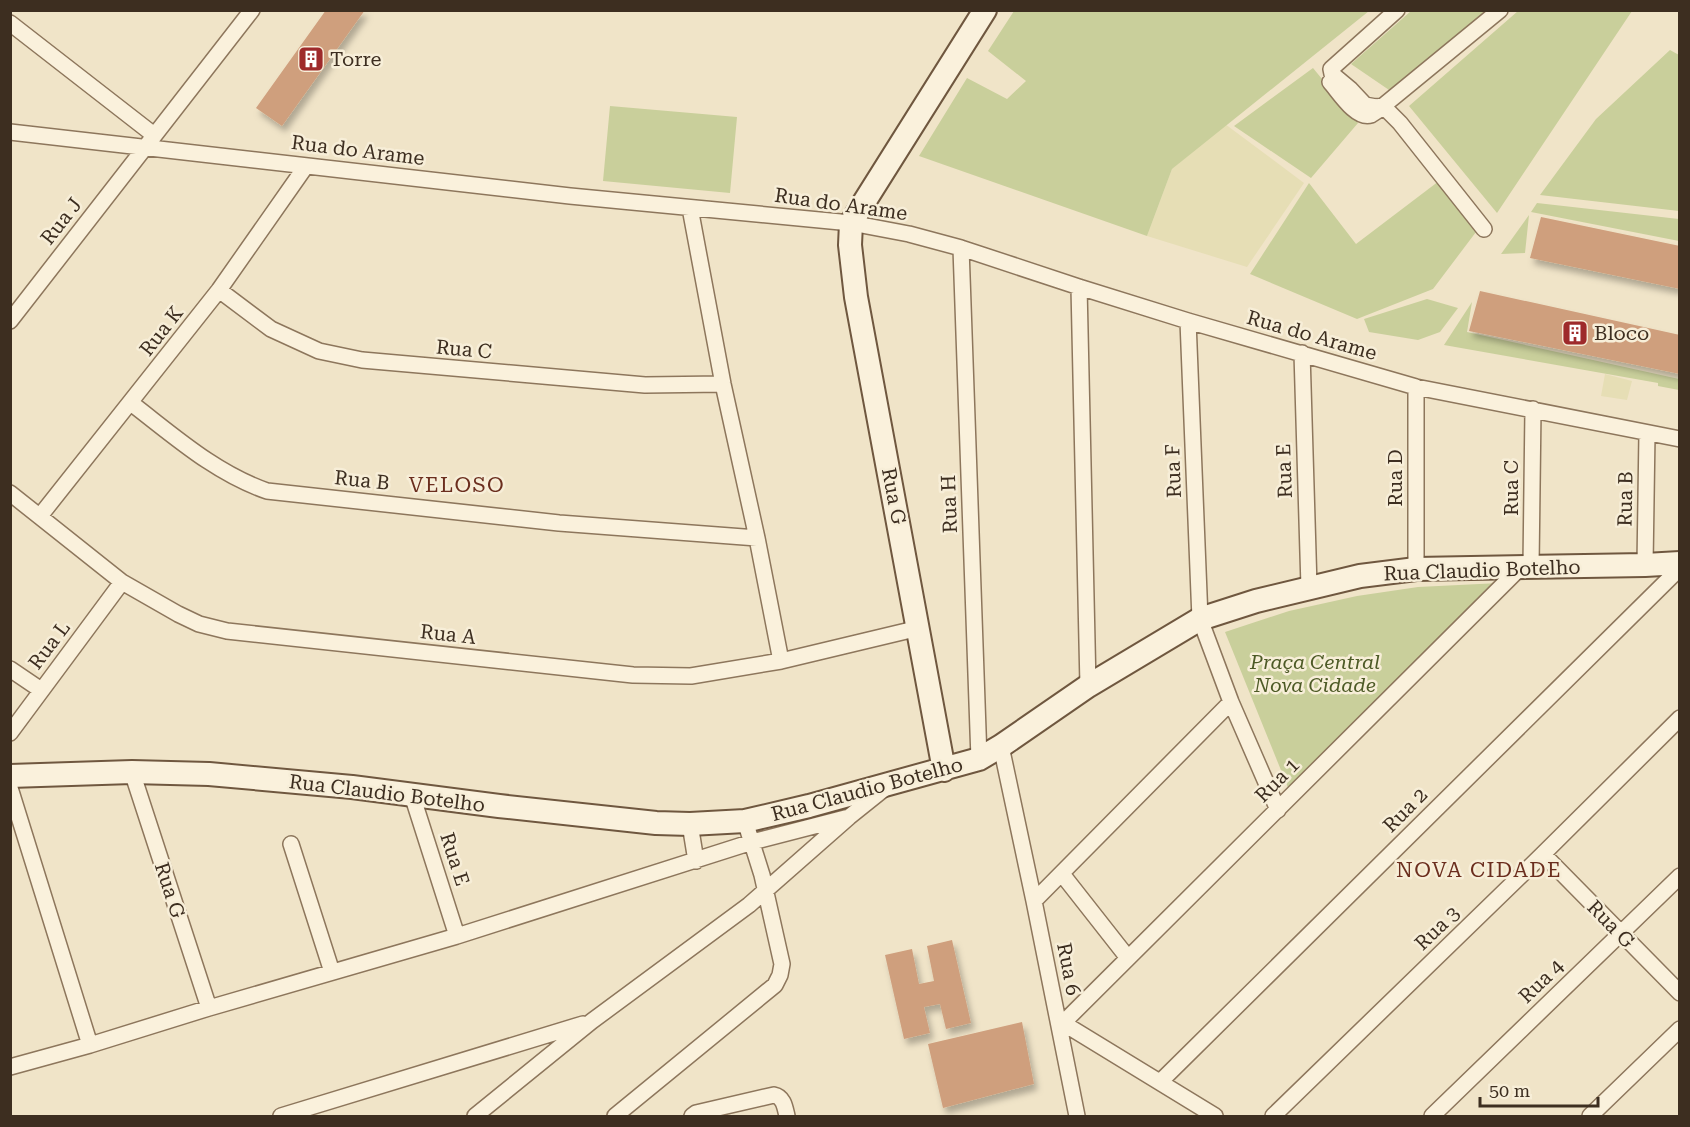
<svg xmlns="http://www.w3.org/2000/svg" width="1690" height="1127" viewBox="0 0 1690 1127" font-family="'Roboto Serif',serif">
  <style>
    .farmland { fill: #e6deb5 }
    .green { fill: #c9cf9b }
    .building { fill: #cf9f7d; filter: url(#shadow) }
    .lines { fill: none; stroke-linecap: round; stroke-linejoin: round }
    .street-casing { stroke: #8d765c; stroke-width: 18 }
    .secondary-casing { stroke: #6f573f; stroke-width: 26 }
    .street { stroke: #faf1dc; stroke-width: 15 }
    .secondary { stroke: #faf1dc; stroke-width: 22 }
    .labels { text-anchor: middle; stroke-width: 5; stroke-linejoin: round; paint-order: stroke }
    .poi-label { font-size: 20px; fill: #3d2e20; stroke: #f7eed8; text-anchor: start }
    .street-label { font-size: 20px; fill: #3d2e20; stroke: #f7eed8 }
    .park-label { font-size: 20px; font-style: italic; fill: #4d5a26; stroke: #f7eed8 }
    .neighbourhood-label { font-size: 21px; letter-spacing: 1.5px; fill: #6b2e1e; stroke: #f7eed8 }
  </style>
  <defs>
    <filter id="shadow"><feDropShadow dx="3.5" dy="6" stdDeviation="3" flood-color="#0004"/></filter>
  </defs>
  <rect width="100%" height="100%" fill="#f0e4c8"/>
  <path class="farmland" d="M1225,124L1304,183L1247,267L1147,236L1172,169Z
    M1605,374L1632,381L1627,400L1601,396Z"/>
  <path class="green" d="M1014,11V10L1369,11L1172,169L1147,236L919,156L967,78L1007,99L1026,81L988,51Z
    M1411,11H1488L1392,92L1351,64Z
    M1518,11H1632L1497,213L1409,106Z
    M1670,50L1679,55V211L1540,195L1596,119Z
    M1313,68L1358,123L1311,178L1234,126Z
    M610,106L737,117L730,193L603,181Z
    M1439,181L1476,232L1433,289L1357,319L1250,274L1309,183L1356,244Z
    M1537,203L1679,219V241L1531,212Z
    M1529,215L1525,253L1501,254Z
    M1427,299L1458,308L1440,332L1418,340L1369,332L1364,319Z
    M1472,302L1467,332L1679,379V390L1658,386V383L1444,345Z
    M1500,583L1289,790L1225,632L1289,611L1357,596L1418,587Z"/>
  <path class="building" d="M326,10H365L282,126L256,108Z
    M1541,217L1680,246V289L1530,258Z
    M1480,291L1680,335V374L1469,331Z
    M952,940L971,1023L946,1029L940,1004L924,1007L930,1033L904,1039L885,955L912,949L919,984L934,981L927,946Z
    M1022,1022L1034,1084L943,1108L928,1044Z"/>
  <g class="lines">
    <defs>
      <path id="street" d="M1397,10L1331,69L1332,74L1350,89L1365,105L1376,107L1383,106L1500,10
        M10,23L154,135
        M1330,82C1339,92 1356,120 1371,115C1375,113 1380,109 1383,106L1400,123L1484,229
        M10,132L570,196L851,223L909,234L961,248L1079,287L1188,321L1416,387L1680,439
        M690,208L723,384L757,538L781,661
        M961,248L979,759
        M1079,287L1088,686
        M219,290L271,329L319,351L362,360L645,385L723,384
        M10,321L252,10
        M1188,321L1200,619L1231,702L1278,810
        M1302,353L1309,587
        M131,403C174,436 215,473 267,491L559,523L757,538
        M10,493L122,582L178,614L199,624L227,631L633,675L691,676L781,661L919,628
        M40,516L219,290L306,166
        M1645,565L1647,433
        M1531,566L1533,409
        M1416,569V387
        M10,669L41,690
        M10,733L122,582
        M1001,746L1034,901L1077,1116
        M132,772L209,1008
        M10,788L90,1045
        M412,795L457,936
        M690,824L696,861
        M291,844L332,972
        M1543,854L1680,993
        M1062,874L1128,958
        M1034,901L1231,702
        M1058,1020L1215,1116
        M1063,1023L1521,567
        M10,1067L90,1045L209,1008L457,936L752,842L849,817
        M1160,1082L1680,568
        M281,1116L583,1024
        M475,1116L592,1021L749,905L849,817L884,789
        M615,1116L775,985L780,975L782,964L762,875L745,821
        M692,1116L696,1113L774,1095C784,1097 785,1108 787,1116
        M1273,1116L1543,854L1680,718
        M1432,1116L1680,876
        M1590,1116L1680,1029"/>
      <path id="secondary" d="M944,770L856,297L850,245L851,223L985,10
        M10,776L132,772L209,774L352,787L499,806L656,823L690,824L745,821L809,806L979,759L1001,746L1088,686L1200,619L1256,601L1360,576L1416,569L1645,565L1680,563"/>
    </defs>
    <use href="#street" class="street-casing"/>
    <use href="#secondary" class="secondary-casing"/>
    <use href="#street" class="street"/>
    <use href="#secondary" class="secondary"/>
  </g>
  <defs>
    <symbol id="building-square" viewBox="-11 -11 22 22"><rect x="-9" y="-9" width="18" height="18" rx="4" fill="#9e2a2b" stroke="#f7eed8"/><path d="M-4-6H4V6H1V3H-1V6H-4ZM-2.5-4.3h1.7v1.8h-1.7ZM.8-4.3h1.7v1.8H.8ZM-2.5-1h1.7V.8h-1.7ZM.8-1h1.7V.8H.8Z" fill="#fff"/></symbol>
  </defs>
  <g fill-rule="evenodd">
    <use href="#building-square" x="296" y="44" width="30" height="30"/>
    <use href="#building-square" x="1560" y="318" width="30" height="30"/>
  </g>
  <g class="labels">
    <g class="poi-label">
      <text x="330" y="66">Torre</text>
      <text x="1594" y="340">Bloco</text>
    </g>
    <g class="street-label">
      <text transform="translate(358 150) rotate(7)" y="7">Rua do Arame</text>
      <text transform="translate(841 204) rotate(8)" y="7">Rua do Arame</text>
      <text transform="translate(61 221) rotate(-52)" y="7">Rua J</text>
      <text transform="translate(161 331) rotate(-52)" y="7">Rua K</text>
      <text transform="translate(1312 335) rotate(16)" y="7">Rua do Arame</text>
      <text transform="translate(464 349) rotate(5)" y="7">Rua C</text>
      <text transform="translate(1173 471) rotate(-92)" y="7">Rua F</text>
      <text transform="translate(1284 471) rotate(-92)" y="7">Rua E</text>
      <text transform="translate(1395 478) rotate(-90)" y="7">Rua D</text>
      <text transform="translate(362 480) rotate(6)" y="7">Rua B</text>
      <text transform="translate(1511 488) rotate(-90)" y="7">Rua C</text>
      <text transform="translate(894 496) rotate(79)" y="7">Rua G</text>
      <text transform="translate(1625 499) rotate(-89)" y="7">Rua B</text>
      <text transform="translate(949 504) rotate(-92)" y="7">Rua H</text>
      <text transform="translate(1482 570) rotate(-2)" y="7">Rua Claudio Botelho</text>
      <text transform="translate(448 634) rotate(6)" y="7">Rua A</text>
      <text transform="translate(49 645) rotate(-53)" y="7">Rua L</text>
      <text transform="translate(1277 780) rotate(-45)" y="7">Rua 1</text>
      <text transform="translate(867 789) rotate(-15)" y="7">Rua Claudio Botelho</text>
      <text transform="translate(387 793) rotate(7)" y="7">Rua Claudio Botelho</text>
      <text transform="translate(1405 810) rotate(-45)" y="7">Rua 2</text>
      <text transform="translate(455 859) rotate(72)" y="7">Rua E</text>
      <text transform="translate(170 890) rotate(72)" y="7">Rua G</text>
      <text transform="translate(1611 924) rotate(46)" y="7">Rua G</text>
      <text transform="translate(1437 928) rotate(-44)" y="7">Rua 3</text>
      <text transform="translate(1069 969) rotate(79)" y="7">Rua 6</text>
      <text transform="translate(1541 981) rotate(-44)" y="7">Rua 4</text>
    </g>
    <g class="park-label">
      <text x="1315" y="669">Praça Central<tspan x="1315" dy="23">Nova Cidade</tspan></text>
    </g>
    <g class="neighbourhood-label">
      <text x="457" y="492">VELOSO</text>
      <text x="1479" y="877">NOVA CIDADE</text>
    </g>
  </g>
  <rect width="1690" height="1127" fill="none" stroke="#3d2e20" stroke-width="24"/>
  <path d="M1480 1097v9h118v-9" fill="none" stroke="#3d2e20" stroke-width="3"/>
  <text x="1489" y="1097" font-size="18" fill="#3d2e20" stroke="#f7eed8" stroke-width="4.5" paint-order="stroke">50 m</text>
</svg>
